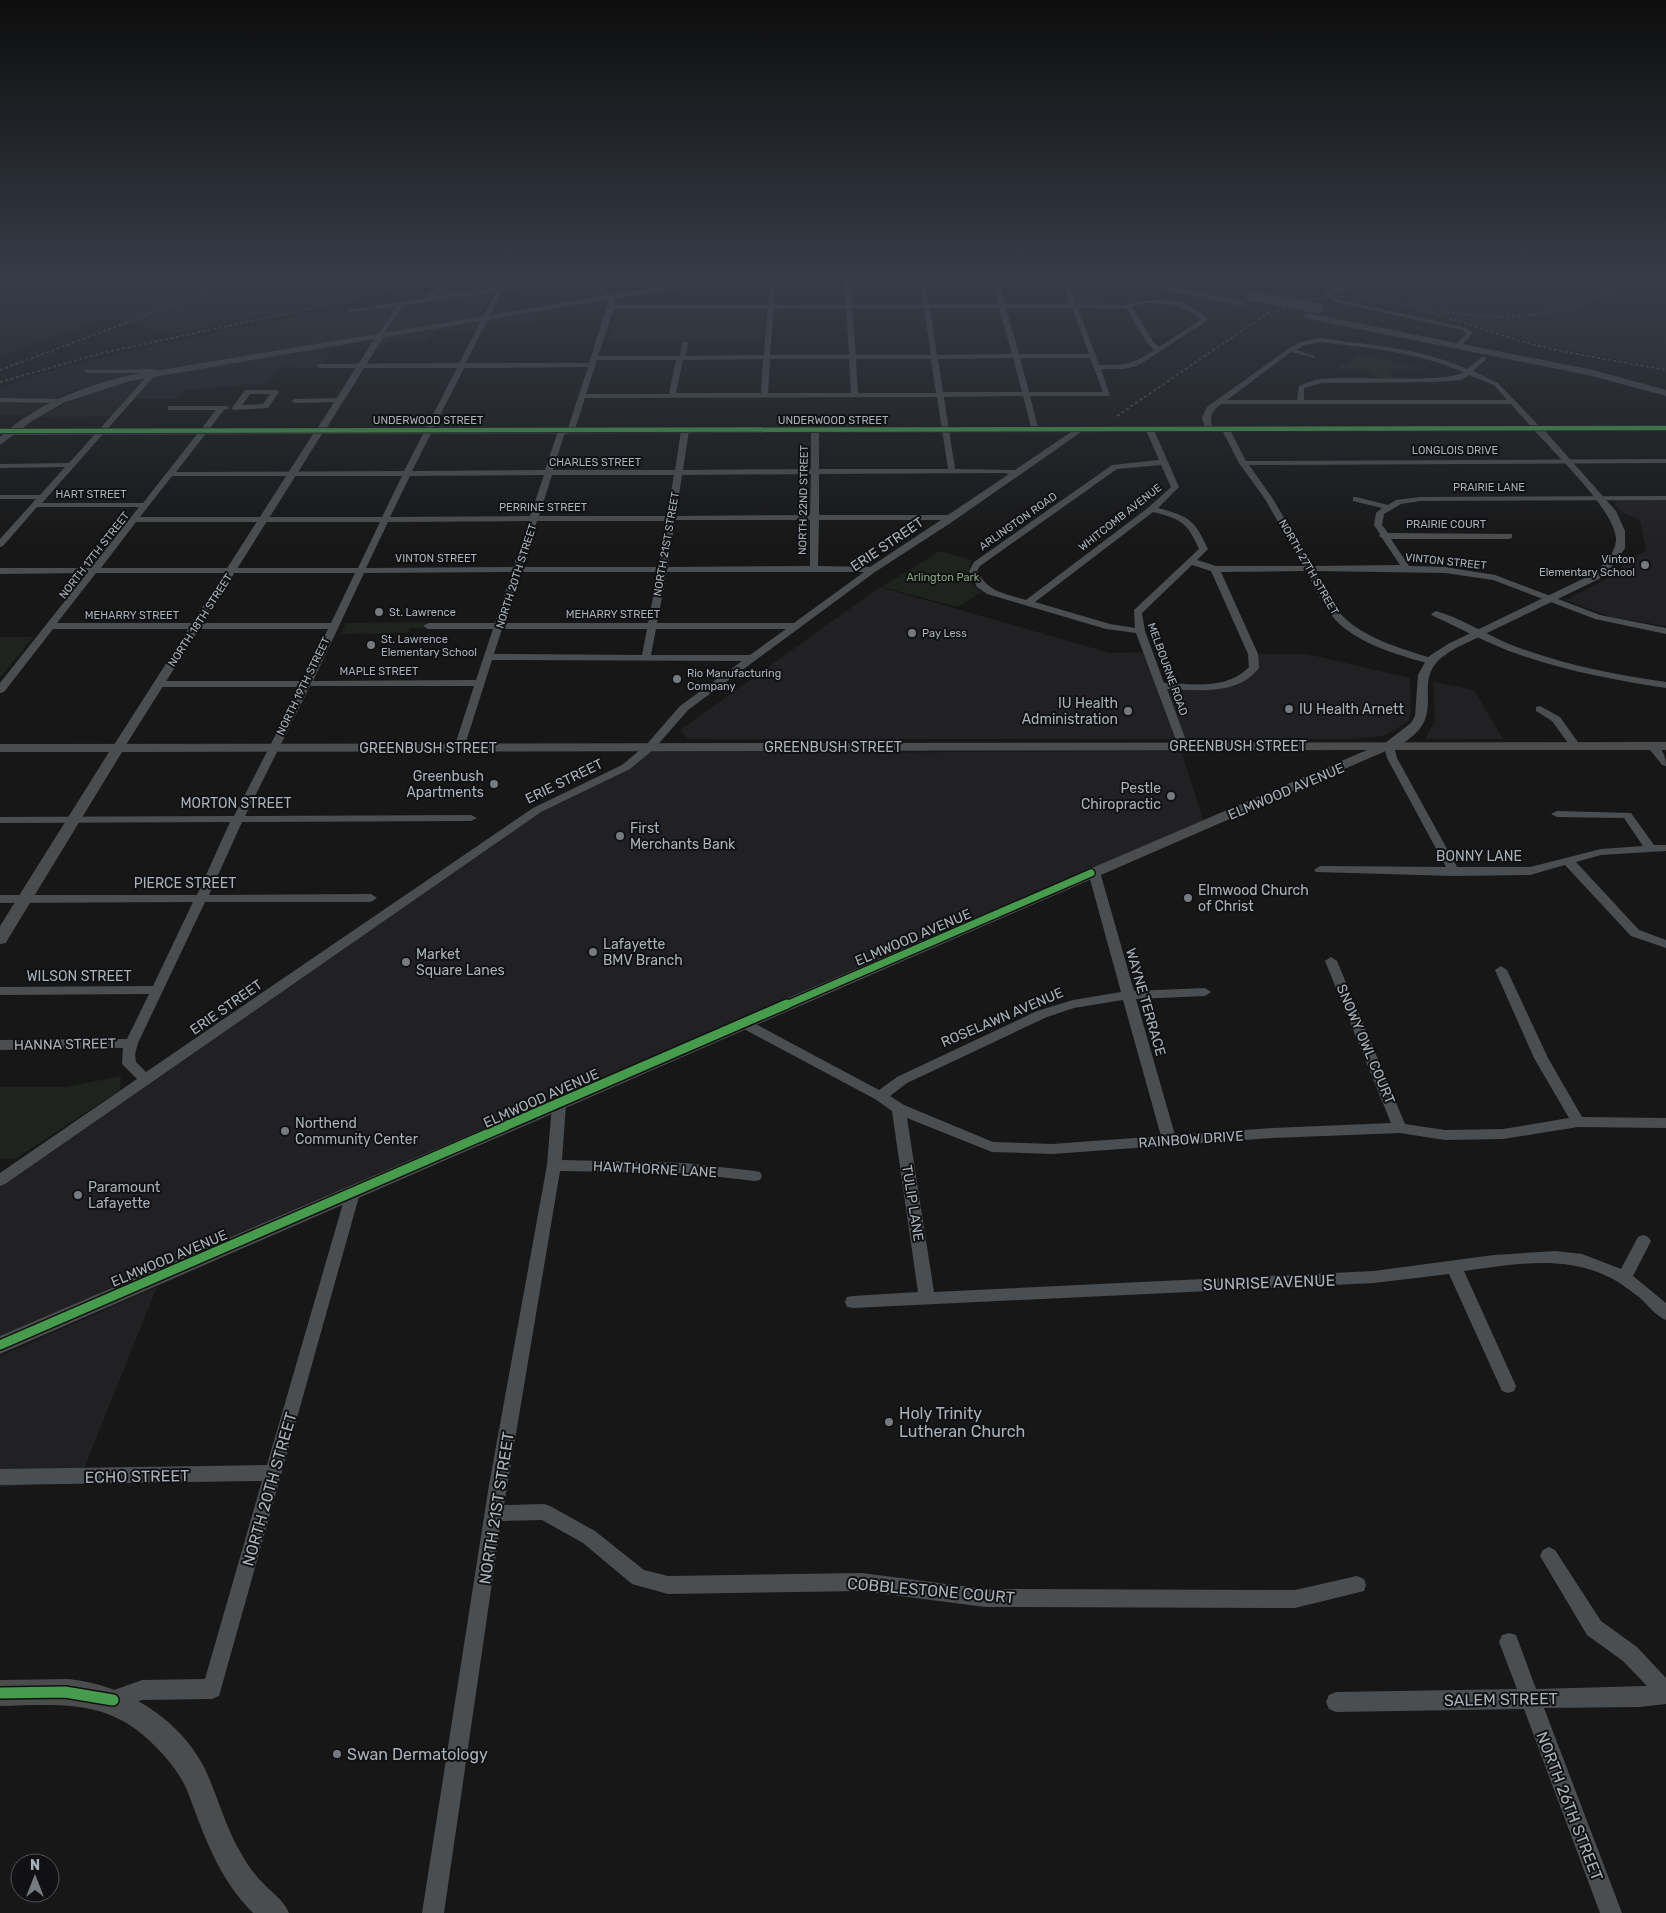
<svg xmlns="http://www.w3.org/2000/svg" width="1666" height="1913" viewBox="0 0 1666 1913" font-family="Rubik,sans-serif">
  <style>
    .built { fill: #212123 }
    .green { fill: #1e241d }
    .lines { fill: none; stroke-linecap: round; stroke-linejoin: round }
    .minor { fill: #4b4e50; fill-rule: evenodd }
    .tertiary { fill: #4b4e50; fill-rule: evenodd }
    .secondary { fill: #4a4c4e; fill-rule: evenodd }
    .primary { fill: #484a4c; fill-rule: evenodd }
    .rail { stroke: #4b4e4f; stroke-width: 2; stroke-dasharray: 3 2.5; stroke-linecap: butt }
    .primary-bridge { stroke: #484a4c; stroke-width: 10 }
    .cycleway-far3-casing { stroke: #111113; stroke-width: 6 }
    .cycleway-far2-casing { stroke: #111113; stroke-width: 10 }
    .cycleway-far1-casing { stroke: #111113; stroke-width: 12 }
    .cycleway-casing { stroke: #111113; stroke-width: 14 }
    .cycleway-far3 { stroke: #469c4c; stroke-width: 4.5 }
    .cycleway-far2 { stroke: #469c4c; stroke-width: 7 }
    .cycleway-far1 { stroke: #469c4c; stroke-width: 9 }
    .cycleway { stroke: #469c4c; stroke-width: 11 }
    .poi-dot { fill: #757b80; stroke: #111113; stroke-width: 2 }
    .labels { text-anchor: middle; stroke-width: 4; stroke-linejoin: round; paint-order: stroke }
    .far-street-label { font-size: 11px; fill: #a8b1b8; stroke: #111113 }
    .far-poi-label { font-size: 11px; fill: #a8b1b8; stroke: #111113; text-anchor: start }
    .far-park-label { font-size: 11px; fill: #86a47e; stroke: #111113 }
    .street-label { font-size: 14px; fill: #a8b1b8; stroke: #111113 }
    .poi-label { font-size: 14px; fill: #a8b1b8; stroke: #111113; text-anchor: start }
    .near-street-label { font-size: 16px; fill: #a8b1b8; stroke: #111113 }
    .near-poi-label { font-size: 16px; fill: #a8b1b8; stroke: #111113; text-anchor: start }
  </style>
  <rect width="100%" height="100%" fill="#171717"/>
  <path class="built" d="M43,277H416L330,301L175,334L104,318L0,357V290Z
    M470,277H489L498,287L489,290L491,293L479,317L141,373L69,392L24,415H0V388L43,373L162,344L334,309L346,312L378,306L439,300L435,296Z
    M1029,277H1096L1155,289L1103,296L1107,307H1071L1064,289H1032Z
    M1401,277H1666V368L1545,346L1415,306L1396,286L1387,284Z
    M538,312L532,324H486L483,330L435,331L428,341L386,342L382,348H333L321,368L280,367L269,383L185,390L177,399H134L119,416L38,417L89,392L141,378Z
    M1617,500H1666V626L1611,617L1566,600L1610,577L1628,561L1627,557L1641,554L1646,550L1640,520L1621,512L1614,503Z
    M880,587L1110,653L1149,652L1163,686L1220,685L1250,673L1253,654H1307L1410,678L1411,712L1408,722L1383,736L1353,739H688L680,730Z
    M1433,682L1474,690L1503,739H1425L1435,721Z
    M650,747H794L801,753L1181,751L1205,825L0,1345V1180L537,810L584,789Z
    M157,1287L79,1481L0,1487V1356Z"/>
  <path class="green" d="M618,309H766L762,341H607Z
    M1359,355L1430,369H1388L1393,379H1380L1364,369H1335Z
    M940,551L972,560C965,574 969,585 982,592L958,607L882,587Z
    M426,622L423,628H410L408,633L341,634L346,623Z
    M0,637H33L0,678Z
    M121,1076L120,1090L15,1159H0V1087H65Z"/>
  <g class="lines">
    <path class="minor" d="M459,277H467L430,297L501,288L491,277H498L507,287L591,277L614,298V305H768L770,277H776L774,305H846L844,277H850L852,305H923L919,277H925L929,304H998L991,277H997L1005,304H1070L1060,277H1066L1076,304C1092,304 1112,307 1128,304C1155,298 1187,296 1208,320L1139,365L1124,369H1101L1110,396H1030L1039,432L1032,430L1023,396L944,397L955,469L1015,470L1077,428L1084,430L952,522L875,572L688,710L654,749L630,769L541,812L5,1184L0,1186V1173L137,1079L122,1064L123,1048L0,1050V1040L127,1039L149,994L0,995V987L153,986L193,902L0,903V895H197L230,822L0,823V817L234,816L300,687H158L153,684L158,681H303L328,629H53L4,692L0,693V683L87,573L0,574V568H91L139,507H37L3,546L0,547V539L36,499H0V495H40L65,467L0,468V464L69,463L150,373H87L85,372V370L154,369L157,371L156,374L42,503H143L216,410H168V406H226L230,408L224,410L176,472L404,471L457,368H319L316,366L319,364L459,363L496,292L404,305L380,338L377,336L397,306L350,312L347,310L427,298L426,295ZM587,280L609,299L589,363H466L502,291ZM1146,303C1166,303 1186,306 1201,320L1159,347L1154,343L1132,307ZM846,308L849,355H770L774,309ZM852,308H924L931,355H856ZM930,308H999L1012,354L937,355ZM1006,308H1072L1089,354H1019ZM1078,308H1126L1148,344L1154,350C1131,365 1126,365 1099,365ZM614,309H767L764,355L686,356L688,343L685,341L682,343L680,356H598ZM1013,358L1022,392H943L938,359ZM1020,358H1090L1103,392H1029ZM763,359L761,393H676L683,360ZM770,359H849L851,393H768ZM856,359H931L936,393H858ZM597,360H676L669,394H586ZM588,367L568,428L557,434L545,470L412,471L464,368ZM937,397L948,469H819V431L815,429L811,431V469L683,470L689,431L685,429L681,431L675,470H553L564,435L575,429L585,398ZM811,474L810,515L676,516L682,475ZM819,474L1004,473L1009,474L948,515H819ZM544,475L530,516L390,517L410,476ZM552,475H674L667,516H539ZM172,476H402L382,517H140ZM675,520H810V566L668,567ZM819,520H941L870,567L818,566ZM529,521L513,567L366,568L388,522ZM537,521H667L659,567H522ZM136,522H380L358,568H101ZM512,572L495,623H428L423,626L428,629H493L476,680L313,681L364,573ZM520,572H658L648,623H504ZM667,572H864L794,623H657ZM96,573H355L331,623H57ZM502,629H647L642,655L494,654ZM656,629H786L750,655H651ZM492,660L742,661L680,706L646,745L622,765L533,808L146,1072L136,1062L135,1054L138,1043L205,902H371L377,898L371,894L209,895L242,822L471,821L477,818L471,815L245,816L310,686H474L454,748L459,751L464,748Z
      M1378,277H1387L1331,294L1340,300L1467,328L1473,333L1460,347H1456V345L1466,333L1463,330L1336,302L1324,294L1335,287Z
      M1320,338C1370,345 1420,348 1467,369L1482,357H1486V359L1473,371L1498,383L1541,428L1534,430L1511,404H1221C1211,412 1209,417 1213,429L1206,431L1202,418L1207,407L1288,349L1300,342ZM1320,342C1369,348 1417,352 1463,372C1450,384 1346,375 1321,379C1313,380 1306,383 1299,386L1297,400H1227L1291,352L1315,358V356L1296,350L1304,345ZM1469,375L1494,385L1507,400H1304V388L1321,383L1433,382L1461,380Z
      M245,390H275L279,392L268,408L233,410L232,408ZM250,394H270L263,404L242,405Z
      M0,398L59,399L63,401L59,403L0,402Z
      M339,398H342V402L295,403L291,401L295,399Z
      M1147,428L1154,430L1179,487L1158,508C1190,517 1194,519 1208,549L1197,560L1216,566H1303L1265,499L1239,463L1222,430L1226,428L1230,430L1246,461L1666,459V463L1249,465L1273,499L1312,566L1400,565L1382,538L1379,536L1380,534L1374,525L1376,513L1382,508L1353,501V497H1356L1388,505L1396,500L1420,497L1666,496V500L1420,501L1401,504L1384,514L1382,525L1388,533L1512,534V538L1509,539H1391L1409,566L1445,567L1495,575L1600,615L1666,628V634L1595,619L1493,580L1445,573L1315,571C1322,584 1329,600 1338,611C1362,639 1401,648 1434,659L1436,661L1431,664C1397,655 1350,642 1329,612C1320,599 1313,584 1306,571L1221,572L1258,654L1259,668C1237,696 1198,690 1167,689L1188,746L1187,748H1179L1136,633L1106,629L987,594L977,587L969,571L974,562L1112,465L1159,460L1146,430ZM1161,465L1171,487L1149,507L1026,600C1004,593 989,593 977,571L980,566L1117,469ZM1153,512C1181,519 1187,522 1199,549L1134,610L1135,628L1110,624L1035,602ZM1192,565L1211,571L1248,654L1249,667C1227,690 1193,684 1164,683L1145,631L1142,613Z
      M0,429L14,432L10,434L0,433Z
      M1436,611C1464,619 1489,637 1517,647C1565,665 1615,675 1666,682V688C1613,680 1560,670 1509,651C1483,641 1458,627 1433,616L1431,614Z
      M1540,706L1560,717L1580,745L1579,747H1571L1552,721L1536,711V707Z
      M1389,743L1394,746L1397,758L1457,867H1530L1601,849L1643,846L1624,818L1557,817L1551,814L1557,811L1631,813L1654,845H1666V851L1601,855L1576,862L1639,930L1666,940V948L1631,936L1565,865L1530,875L1454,876L1316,872L1314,870L1320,866L1446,867L1387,758L1384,746Z
      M1652,743C1662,746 1666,757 1666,766L1662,765L1647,746Z
      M1094,868L1100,872L1134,991L1205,988L1211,992L1205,996L1136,999L1175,1135L1273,1128L1391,1123L1325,961L1331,957L1337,961L1405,1124L1445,1130L1503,1129L1569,1118L1534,1058L1495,970L1501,966L1507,970L1548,1058L1582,1117L1666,1118V1128L1578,1127L1503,1139L1445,1140L1400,1133L1273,1138L1052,1154L992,1152L907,1118L934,1292L1374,1271L1494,1255L1555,1251L1582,1254L1621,1269L1638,1237L1643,1235L1648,1237L1651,1241L1633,1276L1666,1303V1320C1656,1316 1648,1305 1640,1298C1633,1292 1625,1287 1618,1282C1570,1253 1516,1264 1464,1271L1516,1386L1514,1391L1508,1393L1502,1391L1449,1274L1374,1283L853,1308L847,1307L845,1302L847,1297L853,1296L918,1292L892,1111L875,1099L738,1026L736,1023L738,1020H748L879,1090L897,1077L1037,1011L1073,1000L1121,992L1088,872ZM1123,1000L1161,1136L1052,1144L993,1142L904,1105L890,1096L907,1083L1047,1017L1074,1008Z
      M559,1099L564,1100L566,1104L562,1160L685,1163L755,1171L760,1172L762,1176L760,1180L755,1181L685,1173L560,1171L504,1505L544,1504L550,1506L595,1531L644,1570L668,1576L862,1573L985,1589L1295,1590L1357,1576L1364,1579L1366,1585L1364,1591L1295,1608L985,1607L862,1591L668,1594L632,1584L583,1543L542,1520L501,1521L444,1913H422L489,1485L547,1165L552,1104L554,1100Z
      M353,1187L358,1189L360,1193L219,1696L212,1699L142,1700L113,1710L106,1707L103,1700L106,1693L142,1680L205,1679L262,1481L0,1485V1469L267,1465L346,1193L348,1189Z
      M1549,1547L1555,1550L1601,1621L1637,1647L1666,1678V1704L1640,1707L1544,1708L1622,1913H1600L1524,1709L1336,1712L1329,1709L1326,1702L1329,1695L1336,1692L1517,1689L1499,1642L1502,1635L1509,1633L1516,1635L1536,1689L1647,1686L1623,1661L1587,1635L1540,1556L1543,1550Z"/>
    <path class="tertiary" d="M380,334L384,336L326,429L1666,425V431H1545L1616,511L1625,531V548L1614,564L1599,579L1456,648C1450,652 1442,656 1437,662C1415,686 1445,716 1406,741C1401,744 1395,748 1389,750L1385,749L1383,746L1385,743L1411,723L1415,716L1418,675L1428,657L1448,644L1591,575C1602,566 1614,556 1616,541C1618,513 1554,453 1535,431L322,434L124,748L122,751H114L112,748L313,434L10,435L6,432L10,429H317L376,336Z"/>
    <path class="secondary" d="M24,277H37L0,290V285Z
      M733,277H756L610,299L130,381L63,403L32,421L0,445V437C37,403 82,387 130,375L610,295Z
      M1666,742V750H1388L0,1354V1336L1367,750L122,752L8,939L6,943L0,944V926L109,752H0V744Z
      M69,1679C124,1685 178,1717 204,1767C218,1796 225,1827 242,1855C247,1864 254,1874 262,1882C272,1893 283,1899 289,1913H253C218,1878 204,1835 187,1790C180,1774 168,1759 156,1747C109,1698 62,1705 0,1706V1680Z"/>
    <path class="primary" d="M1098,277H1119L1241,300L1246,303L1241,306Z
      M1307,313L1593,370L1666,390V396L1592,376L1304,318L1302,316Z"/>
    <path class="rail" d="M1397,282L1417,277
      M1595,294L1626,277
      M1277,311C1286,308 1296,303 1306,301C1376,284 1461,325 1528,343C1573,355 1620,361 1666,370
      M1446,312C1524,324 1573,313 1642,277
      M0,370L249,277
      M0,382L102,353L335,303L430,277
      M1117,416L1297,293L1302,287V277"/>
    <path class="primary-bridge" d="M1251,296L1318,308"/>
    <defs>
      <path id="cycleway-far3" d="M0,431L1666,428"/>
      <path id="cycleway-far2" d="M784,1006L1091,873"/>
      <path id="cycleway-far1" d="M0,1345L787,1004"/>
      <path id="cycleway" d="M0,1693L65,1692L113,1700"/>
    </defs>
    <use href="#cycleway-far3" class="cycleway-far3-casing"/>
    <use href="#cycleway-far2" class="cycleway-far2-casing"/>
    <use href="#cycleway-far1" class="cycleway-far1-casing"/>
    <use href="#cycleway" class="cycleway-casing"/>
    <use href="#cycleway-far3" class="cycleway-far3"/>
    <use href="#cycleway-far2" class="cycleway-far2"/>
    <use href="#cycleway-far1" class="cycleway-far1"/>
    <use href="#cycleway" class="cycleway"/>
  </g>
  <linearGradient id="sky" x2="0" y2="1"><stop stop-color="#0d0d0d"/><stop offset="0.51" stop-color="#363c47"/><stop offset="1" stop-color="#363c47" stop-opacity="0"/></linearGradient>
  <rect width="1666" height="545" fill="url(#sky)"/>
  <g class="poi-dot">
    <circle cx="1645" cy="565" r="5"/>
    <circle cx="379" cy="612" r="5"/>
    <circle cx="912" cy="633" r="5"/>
    <circle cx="371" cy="645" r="5"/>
    <circle cx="677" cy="679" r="5"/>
    <circle cx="1289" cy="709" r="5"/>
    <circle cx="1128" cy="711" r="5"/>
    <circle cx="494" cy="784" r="5"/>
    <circle cx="1171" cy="796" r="5"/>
    <circle cx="620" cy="836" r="5"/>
    <circle cx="1188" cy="898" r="5"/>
    <circle cx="593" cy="952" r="5"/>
    <circle cx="406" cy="962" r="5"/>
    <circle cx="285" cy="1131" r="5"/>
    <circle cx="78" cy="1195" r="5"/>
    <circle cx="889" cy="1422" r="5"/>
    <circle cx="337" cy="1754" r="5"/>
  </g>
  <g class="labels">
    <g class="far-street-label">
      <text x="428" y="424">UNDERWOOD STREET</text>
      <text x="833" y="424">UNDERWOOD STREET</text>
      <text x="1455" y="454">LONGLOIS DRIVE</text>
      <text x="595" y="466">CHARLES STREET</text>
      <text x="1489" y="491">PRAIRIE LANE</text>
      <text x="91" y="498">HART STREET</text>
      <text transform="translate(803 500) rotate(-89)" y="4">NORTH 22ND STREET</text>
      <text x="543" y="511">PERRINE STREET</text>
      <text transform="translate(1120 517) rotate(-38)" y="4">WHITCOMB AVENUE</text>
      <text transform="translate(1018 521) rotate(-35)" y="4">ARLINGTON ROAD</text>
      <text x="1446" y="528">PRAIRIE COURT</text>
      <text transform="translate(666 544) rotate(-80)" y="4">NORTH 21ST STREET</text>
      <text transform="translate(94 555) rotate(-52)" y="4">NORTH 17TH STREET</text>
      <text x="436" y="562">VINTON STREET</text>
      <text transform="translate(1446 561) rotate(6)" y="4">VINTON STREET</text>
      <text transform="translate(1309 567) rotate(60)" y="4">NORTH 27TH STREET</text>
      <text transform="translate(516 576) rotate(-72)" y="4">NORTH 20TH STREET</text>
      <text x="613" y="618">MEHARRY STREET</text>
      <text x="132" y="619">MEHARRY STREET</text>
      <text transform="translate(200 620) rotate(-57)" y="4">NORTH 18TH STREET</text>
      <text transform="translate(1168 669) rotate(70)" y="4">MELBOURNE ROAD</text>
      <text x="379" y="675">MAPLE STREET</text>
      <text transform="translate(303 686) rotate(-64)" y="4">NORTH 19TH STREET</text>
    </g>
    <g class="far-poi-label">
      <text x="1635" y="563" text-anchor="end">Vinton<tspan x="1635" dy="13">Elementary School</tspan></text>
      <text x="389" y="616">St. Lawrence</text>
      <text x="922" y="637">Pay Less</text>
      <text x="381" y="643">St. Lawrence<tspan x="381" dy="13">Elementary School</tspan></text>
      <text x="687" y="677">Rio Manufacturing<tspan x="687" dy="13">Company</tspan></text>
    </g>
    <g class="far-park-label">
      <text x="943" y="581">Arlington Park</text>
    </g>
    <g class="street-label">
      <text transform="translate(887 544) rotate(-34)" y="5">ERIE STREET</text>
      <text x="1238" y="751">GREENBUSH STREET</text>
      <text x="833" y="752">GREENBUSH STREET</text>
      <text x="428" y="753">GREENBUSH STREET</text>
      <text transform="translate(564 781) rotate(-26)" y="5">ERIE STREET</text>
      <text transform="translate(1286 791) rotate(-23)" y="5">ELMWOOD AVENUE</text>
      <text x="236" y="808">MORTON STREET</text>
      <text x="1479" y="861">BONNY LANE</text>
      <text x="185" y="888">PIERCE STREET</text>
      <text transform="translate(913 937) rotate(-23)" y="5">ELMWOOD AVENUE</text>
      <text x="79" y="981">WILSON STREET</text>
      <text transform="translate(1146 1002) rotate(74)" y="5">WAYNE TERRACE</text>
      <text transform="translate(226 1007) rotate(-35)" y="5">ERIE STREET</text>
      <text transform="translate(1002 1017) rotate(-23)" y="5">ROSELAWN AVENUE</text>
      <text transform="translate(65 1044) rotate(-1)" y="5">HANNA STREET</text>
      <text transform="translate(1366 1044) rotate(67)" y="5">SNOWY OWL COURT</text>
      <text transform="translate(541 1098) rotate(-24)" y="5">ELMWOOD AVENUE</text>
      <text transform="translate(1191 1139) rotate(-4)" y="5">RAINBOW DRIVE</text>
      <text transform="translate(655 1169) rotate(3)" y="5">HAWTHORNE LANE</text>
      <text transform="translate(913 1203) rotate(81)" y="5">TULIP LANE</text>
      <text transform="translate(169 1258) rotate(-23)" y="5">ELMWOOD AVENUE</text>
    </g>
    <g class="poi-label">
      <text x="1118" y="708" text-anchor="end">IU Health<tspan x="1118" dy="16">Administration</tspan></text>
      <text x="1299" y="714">IU Health Arnett</text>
      <text x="484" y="781" text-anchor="end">Greenbush<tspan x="484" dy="16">Apartments</tspan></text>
      <text x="1161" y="793" text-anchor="end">Pestle<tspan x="1161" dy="16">Chiropractic</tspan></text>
      <text x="630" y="833">First<tspan x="630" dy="16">Merchants Bank</tspan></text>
      <text x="1198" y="895">Elmwood Church<tspan x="1198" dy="16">of Christ</tspan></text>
      <text x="603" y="949">Lafayette<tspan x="603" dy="16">BMV Branch</tspan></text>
      <text x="416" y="959">Market<tspan x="416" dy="16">Square Lanes</tspan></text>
      <text x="295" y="1128">Northend<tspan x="295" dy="16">Community Center</tspan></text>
      <text x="88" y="1192">Paramount<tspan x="88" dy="16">Lafayette</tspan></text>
    </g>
    <g class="near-street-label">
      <text transform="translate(1269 1282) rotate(-2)" y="6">SUNRISE AVENUE</text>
      <text transform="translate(137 1476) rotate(-1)" y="6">ECHO STREET</text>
      <text transform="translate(269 1489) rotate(-74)" y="6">NORTH 20TH STREET</text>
      <text transform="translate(496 1508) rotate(-81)" y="6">NORTH 21ST STREET</text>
      <text transform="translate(931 1590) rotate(5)" y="6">COBBLESTONE COURT</text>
      <text transform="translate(1501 1699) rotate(-1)" y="6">SALEM STREET</text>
      <text transform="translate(1570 1806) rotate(69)" y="6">NORTH 26TH STREET</text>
    </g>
    <g class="near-poi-label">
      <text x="899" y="1419">Holy Trinity<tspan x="899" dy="18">Lutheran Church</tspan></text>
      <text x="347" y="1760">Swan Dermatology</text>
    </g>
  </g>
  <g transform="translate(35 1878)"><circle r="24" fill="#111113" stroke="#4d5155"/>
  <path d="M0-4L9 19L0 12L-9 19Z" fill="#757b80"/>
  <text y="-8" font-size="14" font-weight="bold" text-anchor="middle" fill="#a8b1b8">N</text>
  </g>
</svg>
